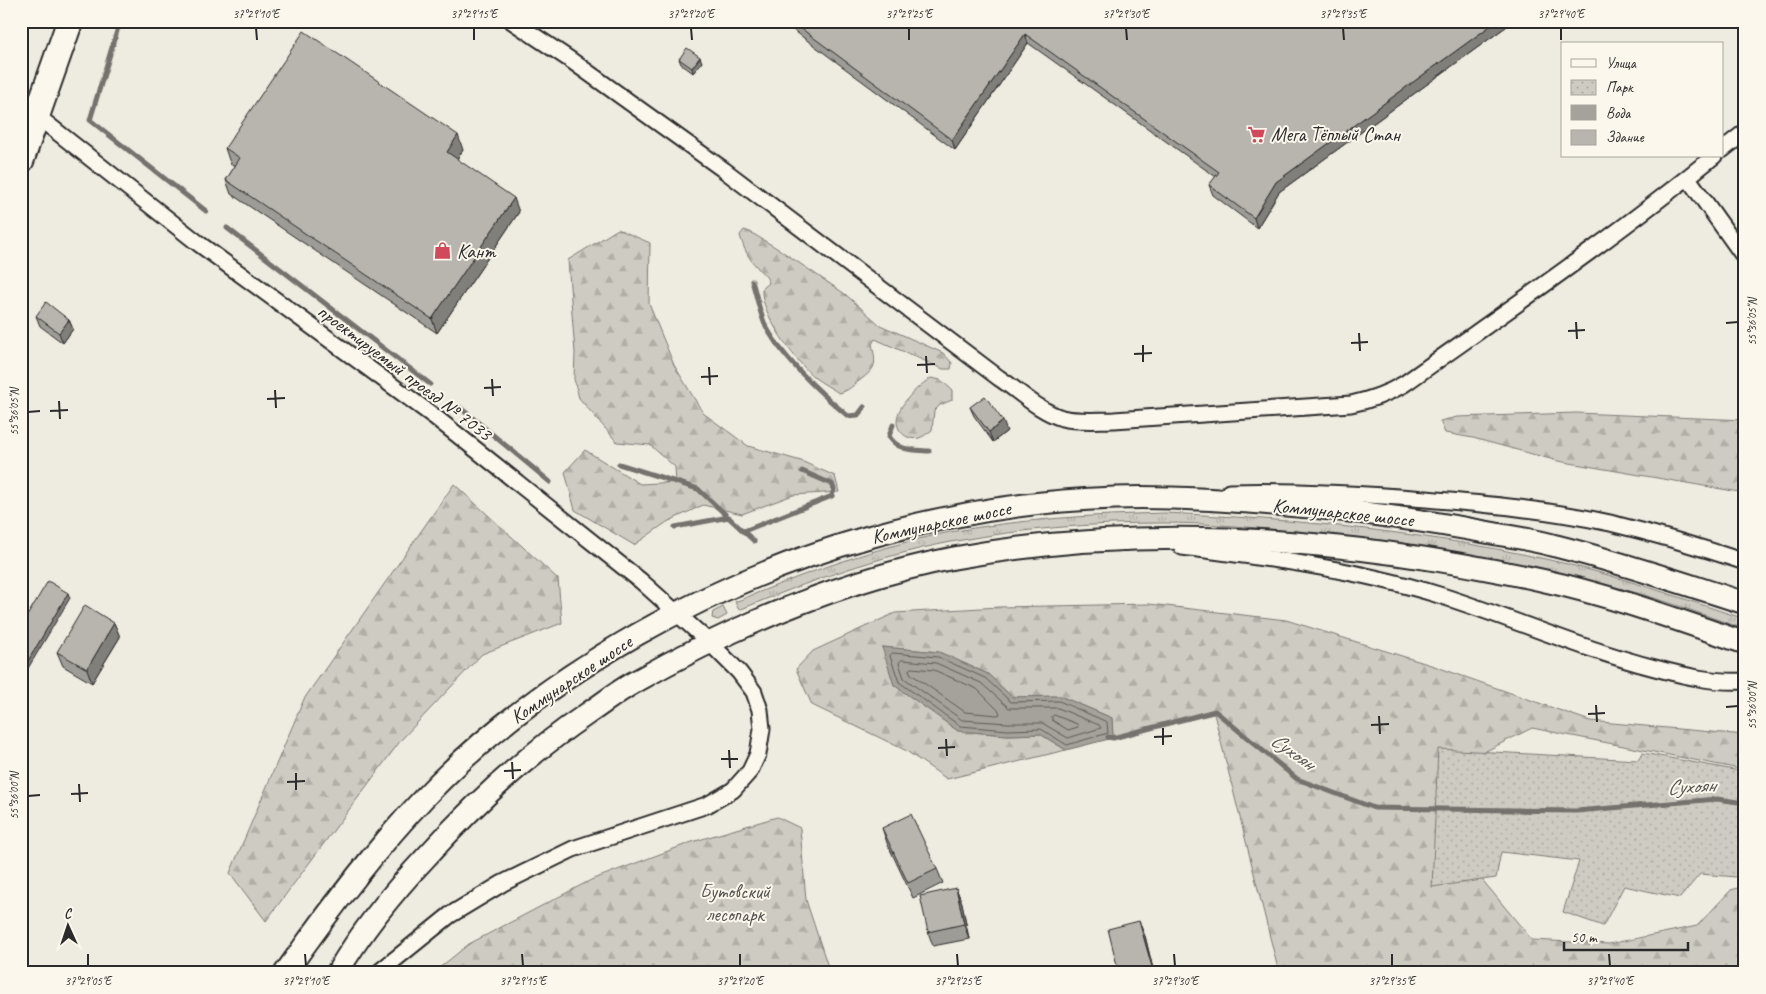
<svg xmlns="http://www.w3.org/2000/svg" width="1766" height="994" viewBox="0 0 1766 994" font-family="Caveat,sans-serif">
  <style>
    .grass { fill: url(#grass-tufts); stroke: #7c7b76 }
    .forest { fill: url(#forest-firs); stroke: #7c7b76 }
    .park { fill: url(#park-dots); stroke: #7c7b76 }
    .water { fill: #a4a29a; stroke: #74726e }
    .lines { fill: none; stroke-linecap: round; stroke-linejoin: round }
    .shore { stroke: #5b5b57; stroke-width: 1 }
    .stream { stroke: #74726e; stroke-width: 5 }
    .minor-casing { stroke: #2b2b2b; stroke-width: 19 }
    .secondary-casing { stroke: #2b2b2b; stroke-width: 25 }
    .trunk-casing { stroke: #2b2b2b; stroke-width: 29 }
    .minor { stroke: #fbf7ec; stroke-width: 15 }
    .secondary { stroke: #fbf7ec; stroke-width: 21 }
    .trunk { stroke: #fbf7ec; stroke-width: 25 }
    .wall { fill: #9e9c96; stroke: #2b2b2b }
    .shaded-wall { fill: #817f7a; stroke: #2b2b2b }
    .building { fill: #b8b5ae; stroke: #2b2b2b }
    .ticks { fill: none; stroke: #2b2b2b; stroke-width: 2 }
    .labels { text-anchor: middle; stroke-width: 4; stroke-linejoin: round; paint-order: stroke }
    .poi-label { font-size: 20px; fill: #2b2b2b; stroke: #fbf7ec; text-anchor: start }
    .street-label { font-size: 20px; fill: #2b2b2b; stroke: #fbf7ec }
    .park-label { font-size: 20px; fill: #545351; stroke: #fbf7ec }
    .water-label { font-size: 21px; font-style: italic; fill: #555552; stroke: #fbf7ec }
    .neatline { fill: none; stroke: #2b2b2b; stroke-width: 2 }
    .ticks-label { font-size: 12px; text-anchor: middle; fill: #2b2b2b }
  </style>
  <defs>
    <pattern id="grass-tufts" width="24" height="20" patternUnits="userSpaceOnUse" patternTransform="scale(1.25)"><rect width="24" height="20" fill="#cecbc2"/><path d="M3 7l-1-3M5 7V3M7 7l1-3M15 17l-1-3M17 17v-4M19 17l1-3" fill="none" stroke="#b1aea7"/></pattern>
    <pattern id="forest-firs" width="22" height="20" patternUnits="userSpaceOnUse" patternTransform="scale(1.25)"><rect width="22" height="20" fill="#cecbc2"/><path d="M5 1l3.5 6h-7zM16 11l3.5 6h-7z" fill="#b1aea7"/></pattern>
    <pattern id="park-dots" width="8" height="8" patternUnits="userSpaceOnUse" patternTransform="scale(1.25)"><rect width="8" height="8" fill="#cecbc2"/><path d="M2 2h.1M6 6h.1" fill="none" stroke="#b1aea7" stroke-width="1.8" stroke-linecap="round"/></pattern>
  </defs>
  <rect width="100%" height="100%" fill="#eeebe0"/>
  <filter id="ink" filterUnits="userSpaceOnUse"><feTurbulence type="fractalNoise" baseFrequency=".02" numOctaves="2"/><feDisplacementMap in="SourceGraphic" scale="10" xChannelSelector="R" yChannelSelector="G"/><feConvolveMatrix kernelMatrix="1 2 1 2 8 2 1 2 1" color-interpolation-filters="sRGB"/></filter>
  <g filter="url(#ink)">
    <path class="grass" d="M1165,513C1292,519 1417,531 1541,558C1611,573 1678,597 1745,619V629C1709,617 1673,603 1637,593C1524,561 1408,540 1291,531C1248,527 1205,523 1162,523C1091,523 1020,529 951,542C878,556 807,582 739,610L735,602C805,573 876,547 950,532C1021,519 1093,515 1165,513Z
      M723,607L727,615L718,620L712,618L713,612Z"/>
    <path class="forest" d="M618,229L650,243L649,304L674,365L703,413L748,446L801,461L835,476L839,492L793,495L742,514L703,505L667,522L634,545L575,510L565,472L585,450L640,484L676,482L675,467L650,445L617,442L579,398L574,379L575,353L568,260Z
      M744,230L750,232L780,250L845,294L880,325L943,353L952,363L951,369H943L875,339L872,344C877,366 876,368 859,381C851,387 848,391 839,393C831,388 822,383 815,378C796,362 760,313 762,289L769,283C767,275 761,273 757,267C748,258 743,247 740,235Z
      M931,378L941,380L952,390V400L940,405L934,411L932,430C928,433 923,437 919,438C908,441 897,432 897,421C897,405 919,385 931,378Z
      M1576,413L1745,420V493L1558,461L1473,438L1445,433L1440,421L1457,417Z
      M454,484L558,579L562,623L482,654L401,740L266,921L230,873L304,699Z
      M1149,604L1286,620L1434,666L1590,721L1745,735V770L1532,728L1470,759V865L1532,940L1609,944L1697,926L1731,890L1745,886V973H1279L1214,714L1113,738L1112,718L1060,696L1012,697L988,674L939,652L883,647L894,685L958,731L1008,735L1040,734L1066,750L947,779L905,750L812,705L796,669L813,651L895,613L999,607Z
      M777,817L800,828L806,900L830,973H433L469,944L591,880L692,842Z"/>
    <path class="park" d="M1438,749L1638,760L1643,753L1745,772V852L1737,877L1700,874L1680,898L1624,886L1603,926L1563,912L1579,861L1501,852L1496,878L1432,887Z"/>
    <path class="water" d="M882,647L939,652L988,674L1012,697L1060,696L1112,718L1113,738L1066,750L1040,734L1008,735L958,731L894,685Z"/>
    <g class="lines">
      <path class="shore" d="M893,653L938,657L985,678L1011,702L1059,701L1107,722L1108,733L1067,745L1041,729L1008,730L960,726L899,682L890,656Z
        M902,660L936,663L981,683L1009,708H1058L1099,725L1101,728L1068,738L1042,723H1008L962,720L904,678L899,663Z
        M912,668L934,670L977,689L999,711L1000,714L997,715L965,712L911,674L909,670Z
        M1054,715L1077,724L1078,727L1068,730L1052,720V717Z"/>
      <path class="stream" d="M120,21L90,120L206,211
        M227,228L430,384
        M752,281C756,294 759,309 764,322C779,355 820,393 848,416L858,415L864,407
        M458,406L550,482
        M893,425L889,436C897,451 914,450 929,451
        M619,464L698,489L754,541
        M675,527L729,517
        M744,531L832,496L834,489L832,484L802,471
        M1108,737L1113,738L1215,711L1297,779L1374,808L1576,811L1717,799L1745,803"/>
      <defs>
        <path id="minor" d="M512,21L572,61L724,170L999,378C1019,391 1039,411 1062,418C1078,422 1098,420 1114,420L1351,404C1370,400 1387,394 1404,384C1508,310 1615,237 1714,156
          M37,116L198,243L435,417L641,581L710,643L739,672L754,692L760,710L762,729L758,754L750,771L733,790L707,805L573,849L503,883L450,915L378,973
          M1722,150L1745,132
          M1688,178L1745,258
          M1229,492C1294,490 1360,494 1426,499C1487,504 1550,510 1610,523C1656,534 1700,547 1745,562
          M1182,547C1269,558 1355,569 1439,595C1512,618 1581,649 1655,668C1685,676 1714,683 1745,681"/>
        <path id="secondary" d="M285,973C328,912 372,853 423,799C485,733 559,679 638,634C782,552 949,503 1115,498C1181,496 1247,502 1312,507C1373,513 1432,522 1491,533C1513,537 1535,540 1556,546C1620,562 1682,583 1745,603
          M337,973C362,930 394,891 428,855C476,802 528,754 587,714C602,704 617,692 633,683C732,627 841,580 954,558C1149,522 1349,538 1541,580C1610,595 1678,620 1745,643"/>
        <path id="trunk" d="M21,160L70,21"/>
      </defs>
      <use href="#minor" class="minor-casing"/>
      <use href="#secondary" class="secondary-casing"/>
      <use href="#trunk" class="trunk-casing"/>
      <use href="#minor" class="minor"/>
      <use href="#secondary" class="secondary"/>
      <use href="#trunk" class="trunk"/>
    </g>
    <path class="wall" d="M781,21H1514L1279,192L1257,228L1213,195L1209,185L1216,177L1028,43L955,150Z
      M679,59L702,62L693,73L681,64Z
      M225,148L463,150L457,159L519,212L437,333L231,194L226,180L235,166L230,163Z
      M36,316L69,320L73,329L63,343L40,326Z
      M970,407L1007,431L993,442L974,416Z
      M114,623L120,637L92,683L63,666L57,652Z
      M882,828L937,869L943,883L913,898L887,843Z
      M956,888L962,903L969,939L933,946L928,932Z
      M1145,936L1154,973H1119Z"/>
    <path class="shaded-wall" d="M1497,21H1514L1279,192L1257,228L1254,218L1276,182Z
      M1025,34L1028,43L955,150L952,140Z
      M700,57L702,62L693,73L692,68Z
      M458,135L463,150L452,167L447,152Z
      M514,198L519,212L437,333L432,319Z
      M69,320L73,329L63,343L59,333Z
      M1003,421L1007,431L993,442L989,432Z
      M68,593L70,598L24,675L22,671Z
      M114,623L120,637L92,683L87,669Z
      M956,888L962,903L969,939L964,924Z
      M1139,921L1145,936L1154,973L1152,967Z"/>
    <path class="building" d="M791,21H1497L1276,182L1254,218L1209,185L1219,172L1025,34L952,140Z
      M304,31L458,135L447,152L514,198L432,319L226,180L240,158L225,148Z
      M687,48L700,57L692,68L679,59Z
      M46,302L69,320L59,333L36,316Z
      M985,396L1003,421L989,432L970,407Z
      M48,581L68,593L22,671L21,626Z
      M85,605L114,623L87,669L57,652Z
      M911,814L937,869L908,883L882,828Z
      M956,888L964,924L928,932L920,896Z
      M1139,921L1152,967L1130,973H1119L1108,929Z"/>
  </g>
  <path class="ticks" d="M256,28L257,40M474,28V40M691,28L692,40M909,28V40M1126,28L1127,40M1343,28L1344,40M1561,28V40M1576,322L1577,339M1726,323L1738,322M1568,331L1585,330M1359,333L1360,351M1351,343L1368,342M1143,345V362M1134,354L1152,353M926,356L927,373M917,365L935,364M709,367L710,385M701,377L718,376M492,379L493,396M484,388L501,387M275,390L276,408M267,399L285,398M59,401L60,419M50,411L68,410M28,412L40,411M1596,705L1597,722M1726,707L1738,706M1588,714L1605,713M1379,716L1380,734M1371,725L1389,724M1163,728V745M1154,737L1172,736M946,739L947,756M938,748L955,747M729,750L730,768M721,759H738M512,762L513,779M504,771L521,770M296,773V790M287,782L305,781M79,784L80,802M71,794L88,793M28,796L40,795M88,954V966M305,954L306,966M522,954L523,966M740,954V966M957,954L958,966M1174,954L1175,966M1392,954V966M1609,954L1610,966"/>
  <defs>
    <symbol id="supermarket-bare" viewBox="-9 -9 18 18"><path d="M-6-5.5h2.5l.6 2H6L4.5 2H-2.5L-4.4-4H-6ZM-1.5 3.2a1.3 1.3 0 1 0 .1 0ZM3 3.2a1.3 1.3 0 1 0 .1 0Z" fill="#d1495b" stroke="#fbf7ec" stroke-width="2.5" paint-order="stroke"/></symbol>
    <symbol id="shop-bare" viewBox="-9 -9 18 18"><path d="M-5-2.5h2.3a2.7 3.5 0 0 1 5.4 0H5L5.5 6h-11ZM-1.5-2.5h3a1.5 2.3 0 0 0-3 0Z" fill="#d1495b" stroke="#fbf7ec" stroke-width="2.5" paint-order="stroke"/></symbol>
  </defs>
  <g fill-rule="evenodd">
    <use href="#supermarket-bare" x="1244" y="122" width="25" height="25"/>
    <use href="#shop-bare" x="430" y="238" width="25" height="25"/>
  </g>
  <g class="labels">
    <g class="poi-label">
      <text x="1271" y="141">Мега Тёплый Cтан</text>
      <text x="457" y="258">Кант</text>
    </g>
    <g class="street-label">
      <text transform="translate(405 372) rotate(37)" y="7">проектируемый проезд № 7033</text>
      <text transform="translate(1343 512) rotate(6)" y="7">Коммунарское шоссе</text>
      <text transform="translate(941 522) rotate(-12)" y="7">Коммунарское шоссе</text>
      <text transform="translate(571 679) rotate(-34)" y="7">Коммунарское шоссе</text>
    </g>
    <g class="park-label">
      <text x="735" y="898">Бутовский<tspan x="735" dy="23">лесопарк</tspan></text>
    </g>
    <g class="water-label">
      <text transform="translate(1293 751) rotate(36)" y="7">Сухоян</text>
      <text transform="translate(1691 786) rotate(-3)" y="7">Сухоян</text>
    </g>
  </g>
  <rect width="1766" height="994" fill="none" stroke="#fbf7ec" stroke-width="55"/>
  <rect x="1561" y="42" width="162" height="115" fill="#fbf7ec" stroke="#a8a59f"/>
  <rect x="1571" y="59" width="25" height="8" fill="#fbf7ec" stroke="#a8a59f"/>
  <text x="1606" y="68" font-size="15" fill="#2b2b2b">Улица</text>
  <rect x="1571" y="80" width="25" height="15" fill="url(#park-dots)" stroke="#a8a59f"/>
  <text x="1606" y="92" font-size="15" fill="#2b2b2b">Парк</text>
  <rect x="1571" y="105" width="25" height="15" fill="#a4a29a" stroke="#a8a59f"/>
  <text x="1606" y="118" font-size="15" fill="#2b2b2b">Вода</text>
  <rect x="1571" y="130" width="25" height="15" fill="#b8b5ae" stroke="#a8a59f"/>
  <text x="1606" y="142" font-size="15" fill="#2b2b2b">Здание</text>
  <g transform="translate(68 926) rotate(357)" stroke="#fbf7ec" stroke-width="4" paint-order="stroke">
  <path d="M0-4L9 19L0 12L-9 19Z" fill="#2b2b2b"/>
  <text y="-8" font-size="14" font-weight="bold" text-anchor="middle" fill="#2b2b2b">С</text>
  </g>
  <path d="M1564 942v8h124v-8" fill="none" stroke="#2b2b2b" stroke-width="2.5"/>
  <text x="1571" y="942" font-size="15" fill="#2b2b2b" stroke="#fbf7ec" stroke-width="4" paint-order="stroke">50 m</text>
  <rect x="28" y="28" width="1710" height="938" class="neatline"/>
  <g class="ticks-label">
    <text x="256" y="18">37°29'10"E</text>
    <text x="474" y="18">37°29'15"E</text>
    <text x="691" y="18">37°29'20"E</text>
    <text x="909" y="18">37°29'25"E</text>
    <text x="1126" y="18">37°29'30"E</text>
    <text x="1343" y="18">37°29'35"E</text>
    <text x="1561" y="18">37°29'40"E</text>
    <text transform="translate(1752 322) rotate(-90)" y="4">55°36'05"N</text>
    <text transform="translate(14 412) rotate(-90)" y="4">55°36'05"N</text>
    <text transform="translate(1752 706) rotate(-90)" y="4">55°36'00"N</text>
    <text transform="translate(14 796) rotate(-90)" y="4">55°36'00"N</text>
    <text x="88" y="985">37°29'05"E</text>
    <text x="306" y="985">37°29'10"E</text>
    <text x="523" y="985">37°29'15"E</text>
    <text x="740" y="985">37°29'20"E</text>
    <text x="958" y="985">37°29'25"E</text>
    <text x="1175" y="985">37°29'30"E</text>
    <text x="1392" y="985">37°29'35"E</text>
    <text x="1610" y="985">37°29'40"E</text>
  </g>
</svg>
